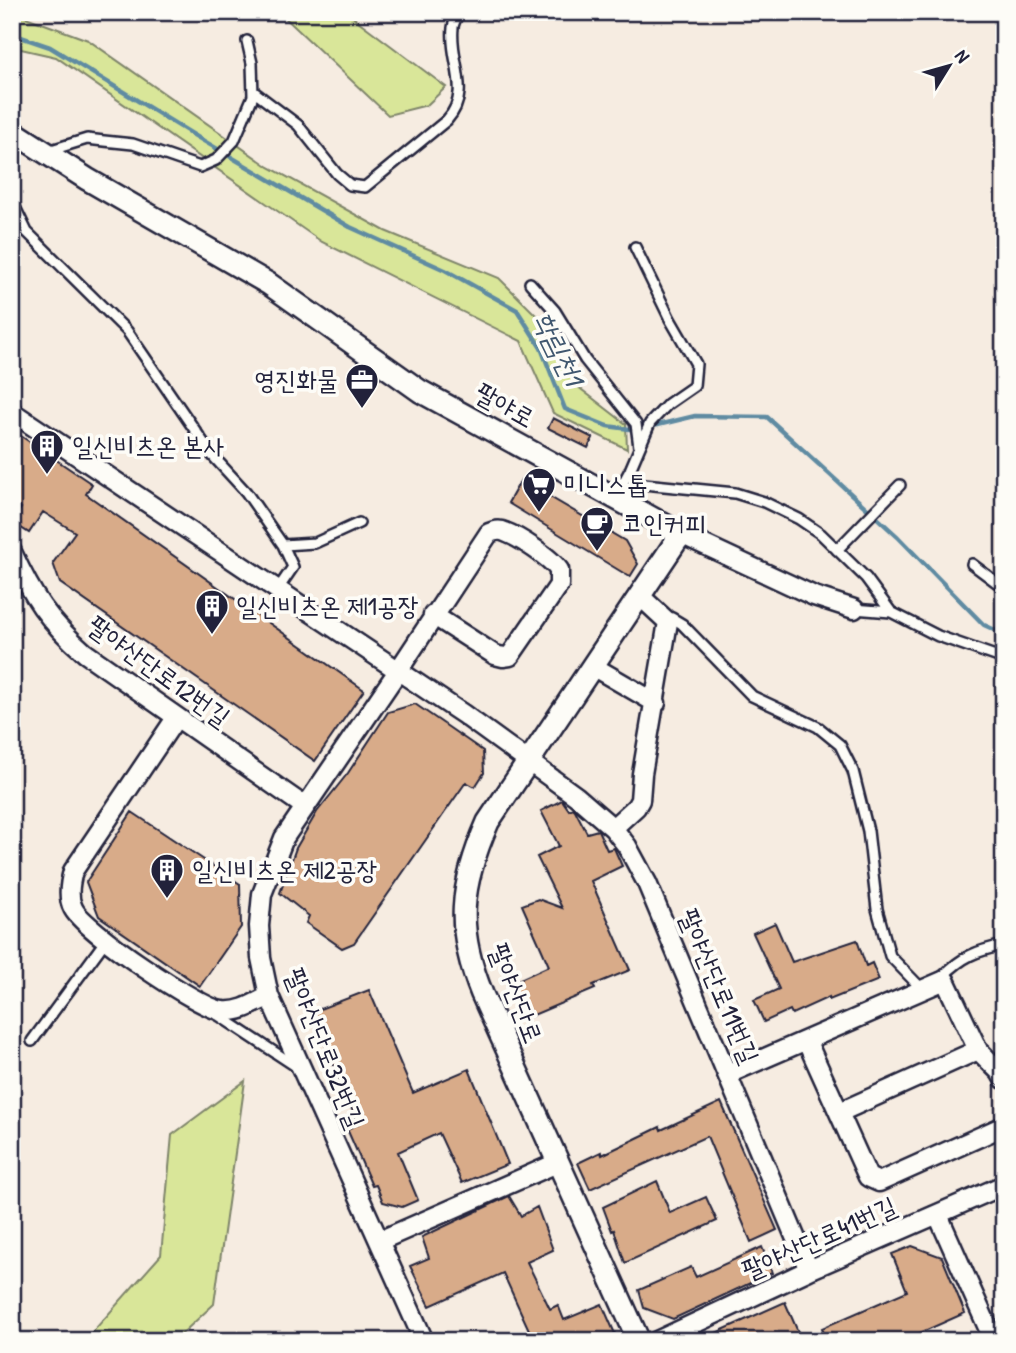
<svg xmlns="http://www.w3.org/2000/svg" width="1016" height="1353" viewBox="0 0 1016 1353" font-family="'Patrick Hand','Poor Story',sans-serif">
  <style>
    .green { fill: #d9e699; stroke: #7e846a; stroke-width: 2 }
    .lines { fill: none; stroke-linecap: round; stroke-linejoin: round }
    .stream { stroke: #5f8ba2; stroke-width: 4.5 }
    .building { fill: #d8ab89; stroke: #22223b; stroke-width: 2 }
    .service-casing { stroke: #22223b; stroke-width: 14 }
    .minor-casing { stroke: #22223b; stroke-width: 23 }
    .tertiary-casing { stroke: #22223b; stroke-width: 26 }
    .service { stroke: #fdfcf7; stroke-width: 9 }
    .minor { stroke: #fdfcf7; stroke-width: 18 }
    .tertiary { stroke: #fdfcf7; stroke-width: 21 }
    .labels { text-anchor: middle; stroke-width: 7; stroke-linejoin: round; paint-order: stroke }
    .poi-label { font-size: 26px; fill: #22223b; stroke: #fdfcf7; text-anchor: start }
    .street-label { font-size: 26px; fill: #22223b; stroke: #fdfcf7 }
    .water-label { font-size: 28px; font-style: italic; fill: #40576f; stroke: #fdfcf7 }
  </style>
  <rect width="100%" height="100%" fill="#f6ece1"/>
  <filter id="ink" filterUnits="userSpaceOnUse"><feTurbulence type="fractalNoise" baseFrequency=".0143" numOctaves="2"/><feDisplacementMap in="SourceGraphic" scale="14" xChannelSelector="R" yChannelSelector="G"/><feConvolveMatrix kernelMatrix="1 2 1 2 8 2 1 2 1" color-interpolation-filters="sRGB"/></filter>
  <g filter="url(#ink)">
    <path class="green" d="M12,12L88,40L269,167L385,231L499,278L536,315L577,386L626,424L627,449L553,413L521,341L322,242L56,57L12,47Z
      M279,12H346L446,87L427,105L388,115Z
      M245,1081L214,1304L174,1341H78L89,1336L161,1255L172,1135Z"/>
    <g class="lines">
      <path class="stream" d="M12,34L50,47L197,137L350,227L445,270L517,310L541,348L565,409L607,426L637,430L695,416L767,417L898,537L984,625L1004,634"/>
    </g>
    <path class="building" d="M553,418L593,438L588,448L548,428Z
      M12,430L92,484L86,494L364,690L315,761L60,583L53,563L75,532L43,512L29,533L12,522L21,508L12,502Z
      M521,480L625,541L638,564L630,577L508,503Z
      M415,704L483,751L484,773L475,787L466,782L354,943L342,948L306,923L309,916L280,893L296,848L317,812L348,773L388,712Z
      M562,800L569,810L573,808L575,810L587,833L598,830L607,850L614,848L622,866L591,881L630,970L593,985L595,989L524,1019L509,984L549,966L522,905L538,899L562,908L537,857L559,846L541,811Z
      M132,812L240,884L241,927L200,986L99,916L86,882Z
      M775,923L792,962L857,940L866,966L872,963L879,980L829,1000V997L792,1014L790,1010L764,1022L754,1000L779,989L753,933Z
      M369,990L413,1093L469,1069L508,1164L462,1183L439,1133L398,1152L418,1200L402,1207L383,1202L376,1185L372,1186L347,1129L358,1124L312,1012Z
      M721,1102L777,1230L751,1242L707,1136L590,1189L578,1163L601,1152L602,1155L660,1127L661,1130Z
      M657,1181L670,1213L706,1197L717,1221L625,1263L614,1230L612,1231L603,1207Z
      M509,1196L521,1216L537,1207L553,1250L527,1262L550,1309L558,1305L564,1320L602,1304L616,1336L604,1341H534L503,1273L430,1306L410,1266L429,1258L422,1237Z
      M912,1246L942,1257L965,1313L902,1341H827L822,1328L907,1291L892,1254Z
      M762,1247L772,1273L673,1319L644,1308L639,1290L691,1267L696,1277Z
      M785,1302L802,1341H698Z"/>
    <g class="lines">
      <defs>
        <path id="service" d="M253,91L298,125L337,174L350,185L365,187L447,120C473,91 449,61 453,28C453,23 457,17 459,12
          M48,151L87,139L104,141L133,144L200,167L216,160L234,141L253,96L252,63L247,41
          M12,201L27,232L127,331L212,455L246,492L283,545L293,567L278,589
          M530,283L555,311L585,360L636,424L639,447
          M619,497L644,484L735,493L764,502L799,519L821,534L866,578L891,612
          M615,498L630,470L650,423L668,404L694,386L696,364L670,319L635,247
          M283,545L315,543L359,523
          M837,550L900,485
          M972,564L1004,588
          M854,609L891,612L938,636L1004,659
          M670,621L672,618L682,624L752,696L818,727L840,745L853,771L868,831L877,909L890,956L922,989
          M945,980L943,976C963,956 976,951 1004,945
          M215,1013L297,1067
          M32,1041L106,940"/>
        <path id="minor" d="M12,412L463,714L576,796L613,828L627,846L647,883L809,1270
          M681,534L814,596L854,609
          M12,552C32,596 48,621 85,653L304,806
          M594,667L656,703
          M176,718L73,871C70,882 67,897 73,908C82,929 201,1010 223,1011C240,1013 255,1003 269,996
          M613,828L636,807L640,800L642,774L668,622L640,596
          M807,1042L868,1177L879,1182L1004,1126
          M728,1074L945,980L978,1050L1000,1072L1004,1079
          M840,1112L978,1050
          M938,1215L994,1341
          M379,1241L557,1163
          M424,1341L269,996L261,958L259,926L262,894L284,838L398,671L489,533C494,531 499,529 505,532C519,537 551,558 559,570V585L510,656L503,657L495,655L433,615
          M657,1341L809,1270L1004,1185"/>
        <path id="tertiary" d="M12,131L87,179L269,284L420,391L681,534L488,822C460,886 455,928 482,994L639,1341"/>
      </defs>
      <use href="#service" class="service-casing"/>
      <use href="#minor" class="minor-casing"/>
      <use href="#tertiary" class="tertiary-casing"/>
      <use href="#service" class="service"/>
      <use href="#minor" class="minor"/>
      <use href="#tertiary" class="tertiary"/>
    </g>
  </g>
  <defs>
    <symbol id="office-pin" viewBox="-11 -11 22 30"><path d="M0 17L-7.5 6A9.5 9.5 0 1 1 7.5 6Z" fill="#22223b" stroke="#fdfcf7"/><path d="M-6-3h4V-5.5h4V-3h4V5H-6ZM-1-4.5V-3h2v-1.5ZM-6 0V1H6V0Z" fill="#fff"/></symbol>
    <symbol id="building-pin" viewBox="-11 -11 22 30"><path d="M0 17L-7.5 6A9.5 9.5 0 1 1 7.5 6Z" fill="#22223b" stroke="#fdfcf7"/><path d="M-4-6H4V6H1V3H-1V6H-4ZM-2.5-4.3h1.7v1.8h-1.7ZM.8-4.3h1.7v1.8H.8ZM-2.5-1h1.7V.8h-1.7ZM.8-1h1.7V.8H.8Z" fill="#fff"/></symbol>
    <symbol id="supermarket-pin" viewBox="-11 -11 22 30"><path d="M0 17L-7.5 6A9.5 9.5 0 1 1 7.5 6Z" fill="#22223b" stroke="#fdfcf7"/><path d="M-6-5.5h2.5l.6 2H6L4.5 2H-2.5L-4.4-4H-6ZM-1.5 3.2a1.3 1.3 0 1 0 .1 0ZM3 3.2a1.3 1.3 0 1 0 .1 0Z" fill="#fff"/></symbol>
    <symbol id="cafe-pin" viewBox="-11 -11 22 30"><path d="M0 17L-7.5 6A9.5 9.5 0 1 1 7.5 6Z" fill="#22223b" stroke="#fdfcf7"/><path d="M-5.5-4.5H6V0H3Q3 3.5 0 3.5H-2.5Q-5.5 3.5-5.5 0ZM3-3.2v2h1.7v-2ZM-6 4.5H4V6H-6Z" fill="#fff"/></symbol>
  </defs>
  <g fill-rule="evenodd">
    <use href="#office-pin" x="343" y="361" width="38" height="52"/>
    <use href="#building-pin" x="28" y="427" width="38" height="52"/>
    <use href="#supermarket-pin" x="520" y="465" width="38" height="52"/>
    <use href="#cafe-pin" x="578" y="504" width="38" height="52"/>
    <use href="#building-pin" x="193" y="587" width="38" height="52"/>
    <use href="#building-pin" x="148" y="851" width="38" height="52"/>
  </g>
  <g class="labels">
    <g class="poi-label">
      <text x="338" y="389" text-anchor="end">영진화물</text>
      <text x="72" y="455">일신비츠온 본사</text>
      <text x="564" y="493">미니스톱</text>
      <text x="622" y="532">코인커피</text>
      <text x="236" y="615">일신비츠온 제1공장</text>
      <text x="192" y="879">일신비츠온 제2공장</text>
    </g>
    <g class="street-label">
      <text transform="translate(505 405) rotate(29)" y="9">팔야로</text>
      <text transform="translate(159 671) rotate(36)" y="9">팔야산단로12번길</text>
      <text transform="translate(719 986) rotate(67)" y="9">팔야산단로11번길</text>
      <text transform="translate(516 993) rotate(69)" y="9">팔야산단로</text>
      <text transform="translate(325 1048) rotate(68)" y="9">팔야산단로32번길</text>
      <text transform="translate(819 1238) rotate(-24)" y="9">팔야산단로41번길</text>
    </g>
    <g class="water-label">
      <text transform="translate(559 348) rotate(64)" y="10">학림천1</text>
    </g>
  </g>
  <rect width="1016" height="1353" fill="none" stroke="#fdfcf7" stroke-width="42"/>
  <rect x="21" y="21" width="974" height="1311" fill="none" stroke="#22223b" stroke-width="2.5" filter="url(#ink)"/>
  <g transform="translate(949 66) rotate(53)" stroke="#fdfcf7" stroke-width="5" paint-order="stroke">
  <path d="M0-5L12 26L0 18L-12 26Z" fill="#22223b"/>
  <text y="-10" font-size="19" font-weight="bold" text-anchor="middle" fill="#22223b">N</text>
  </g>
</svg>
